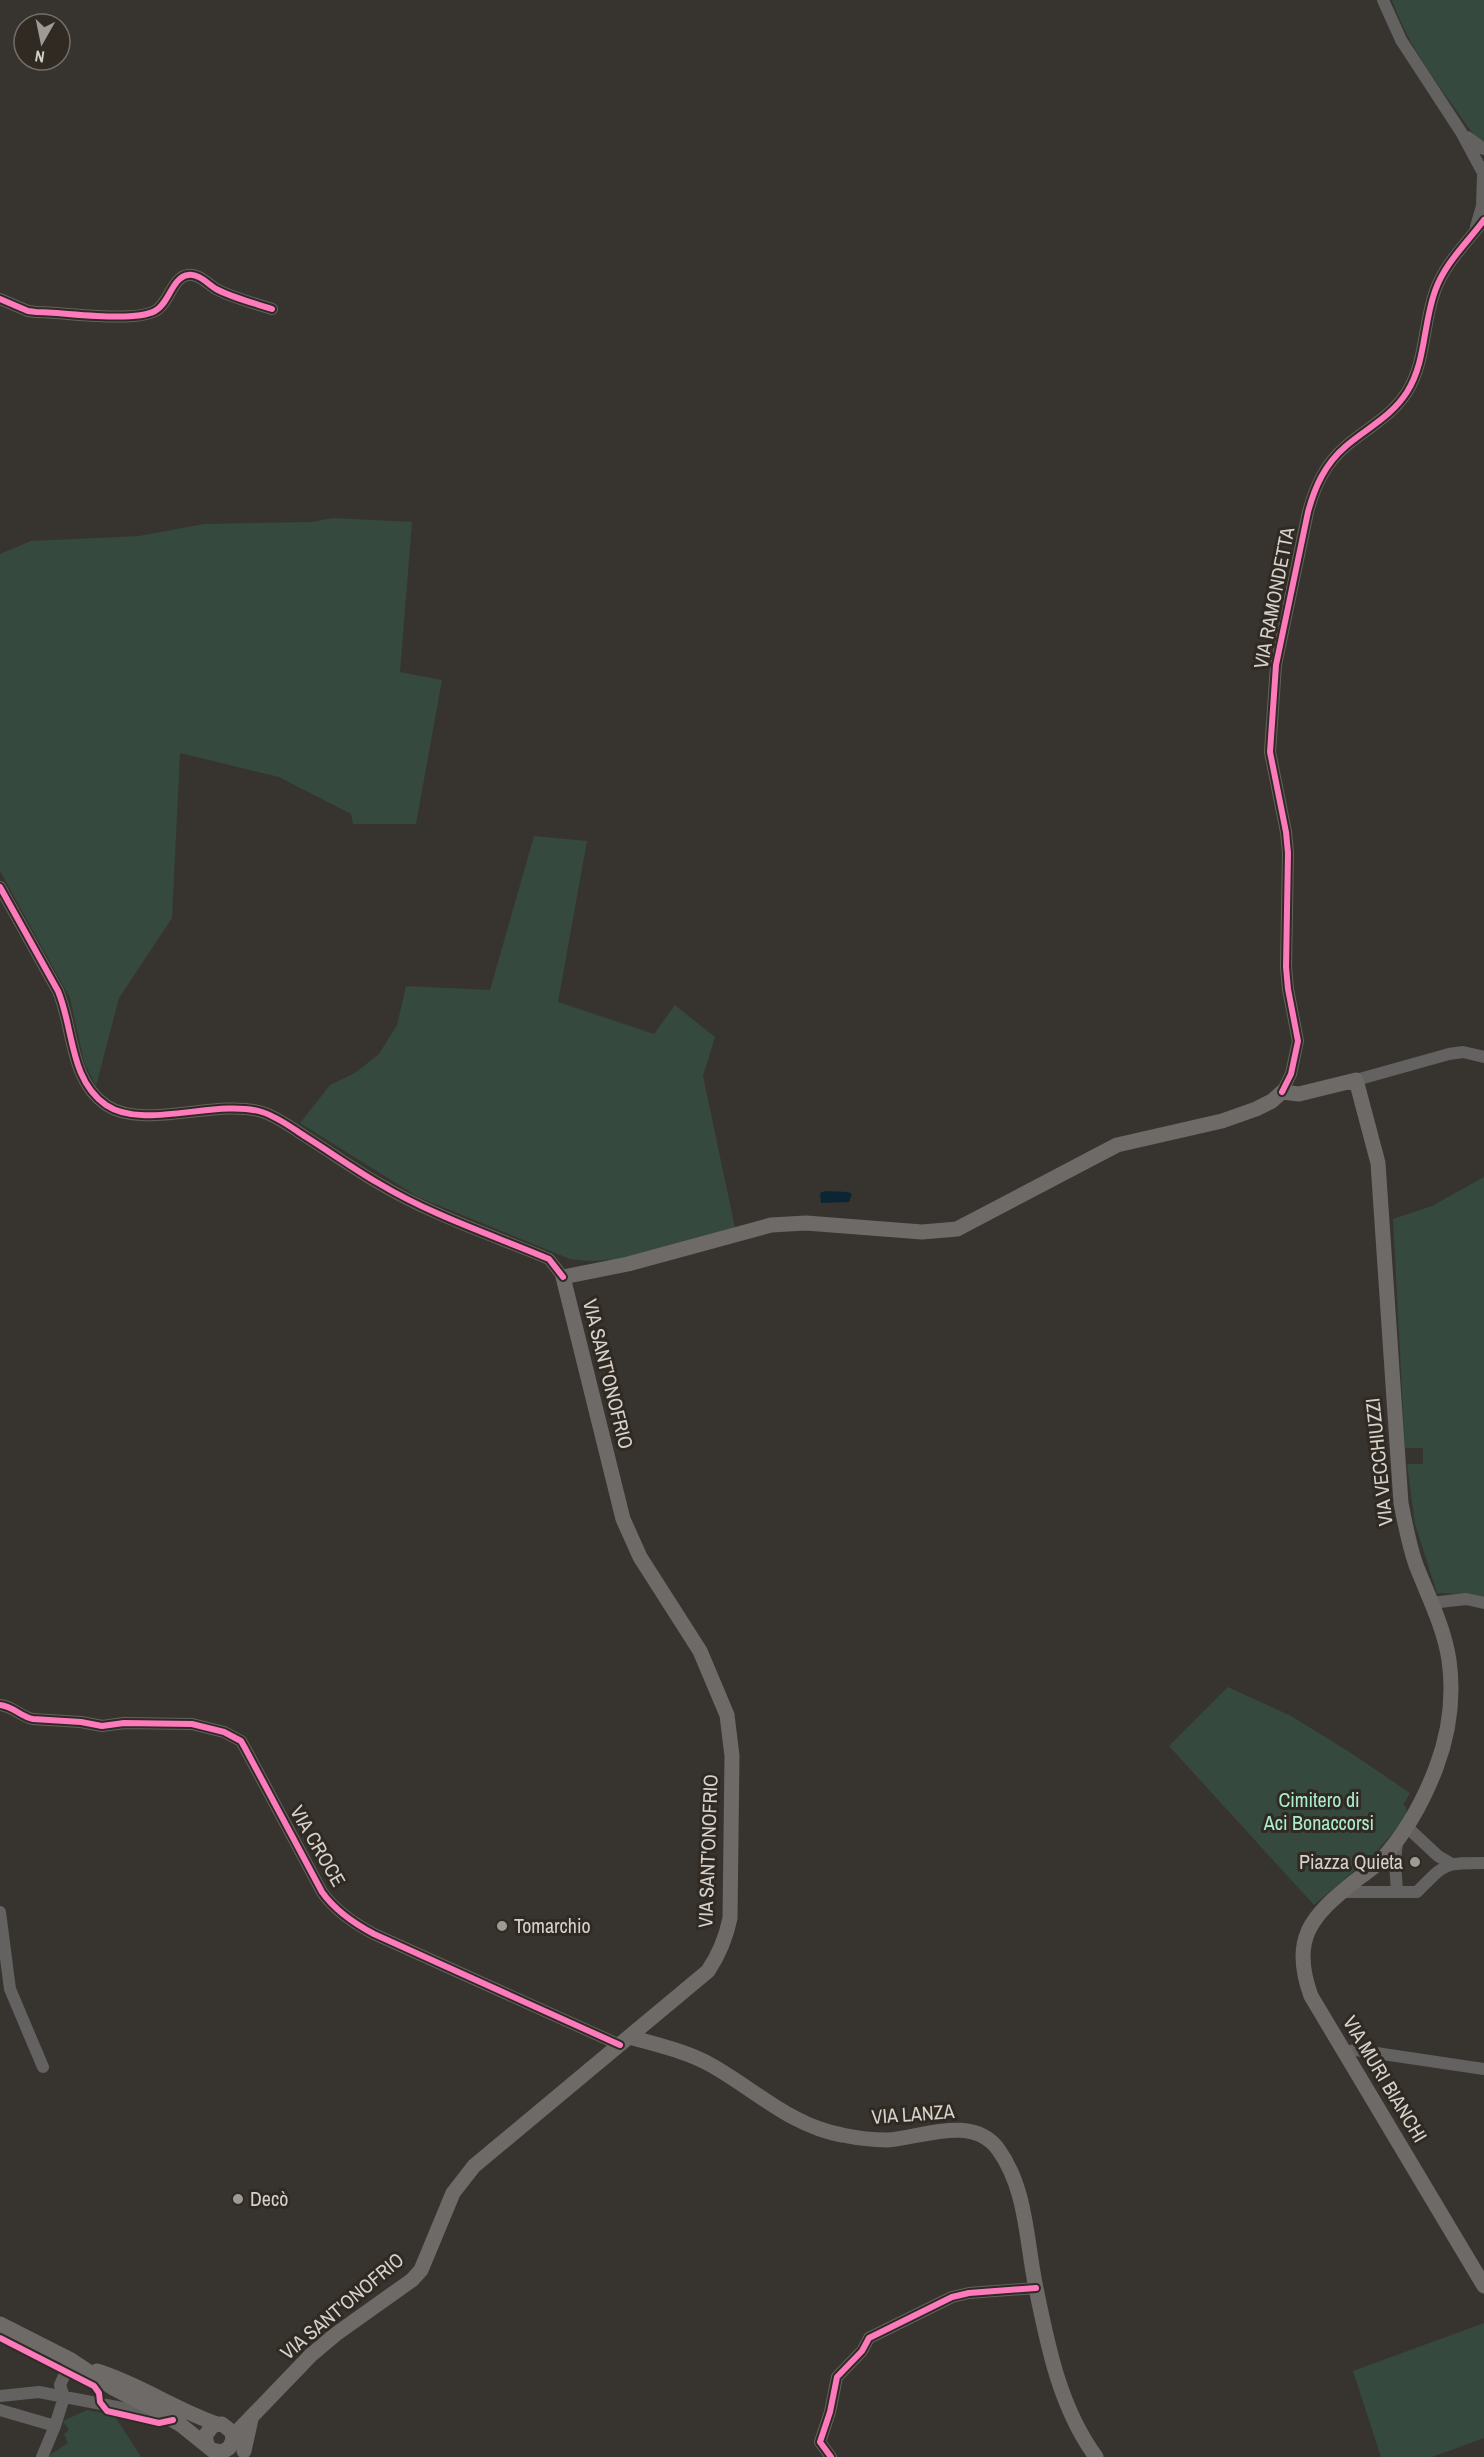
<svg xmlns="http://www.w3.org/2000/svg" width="1484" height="2457" viewBox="0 0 1484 2457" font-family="'Archivo Narrow',sans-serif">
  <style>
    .green { fill: #35493f }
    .water { fill: #0c2535 }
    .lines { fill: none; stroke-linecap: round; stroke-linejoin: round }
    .minor { stroke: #646260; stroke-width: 12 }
    .major { stroke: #6d6a67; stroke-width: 15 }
    .cycleway-casing { stroke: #302a23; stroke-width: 10 }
    .cycleway { stroke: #fd7abc; stroke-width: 6 }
    .poi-dot { fill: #9e9b96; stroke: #302a23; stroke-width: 2 }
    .labels { text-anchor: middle; stroke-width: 6; stroke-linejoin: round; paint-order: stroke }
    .street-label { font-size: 20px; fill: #d5d2cd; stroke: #302a23 }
    .park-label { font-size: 20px; fill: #acecce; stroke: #302a23 }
    .poi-label { font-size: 20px; fill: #d5d2cd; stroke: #302a23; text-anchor: start }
  </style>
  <rect width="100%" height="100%" fill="#373430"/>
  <path class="green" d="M1392,0H1484V143L1477,140C1447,95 1410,52 1392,0Z
    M333,518L412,522L400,672L442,680L416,824H353L351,814L279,777L180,753L172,918L119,998L96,1086L84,1062L70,998L0,871V554L31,541L139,536L204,524L311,522Z
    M534,836L587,841L558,1002L654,1034L675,1005L715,1037L703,1076L735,1228C687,1241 619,1268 570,1259L418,1197L300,1123L330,1085L355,1073L379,1054L397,1025L406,986L490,990Z
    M1484,1177V1598L1463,1594L1437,1593L1415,1524L1407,1464H1423V1448H1405L1393,1219L1432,1206Z
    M1228,1687L1291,1716L1351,1753L1410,1793L1403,1805L1406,1807L1407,1817L1375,1853L1314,1905L1169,1746Z
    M1484,2323V2438L1432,2457H1381L1353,2371Z
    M87,2410L114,2415L141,2457H47L68,2443L64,2434L69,2430L63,2421Z"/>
  <path class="water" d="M825,1191L848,1192L852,1194L849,1202L821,1203L820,1193Z"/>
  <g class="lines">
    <path class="minor" d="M1383,0L1401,40L1461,132L1482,171
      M1467,137L1484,149
      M1476,227L1482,206L1483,176
      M0,299L28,311L36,312C64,312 132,323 155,311C169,304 172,277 188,275C198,273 208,284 216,289C233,298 254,303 272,309
      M0,887L58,991C74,1029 69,1079 106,1105C144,1131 217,1098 262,1112C278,1117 292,1128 306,1137C330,1152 354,1169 378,1183C431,1215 492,1235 549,1259L563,1277
      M1356,1080L1449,1054L1463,1052L1484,1057
      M1282,1092L1291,1074L1298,1041L1288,989L1286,967L1288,853L1286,832L1270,752L1276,665L1308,512C1315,486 1325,464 1346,446C1367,428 1391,417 1407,392C1426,362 1423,324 1435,291C1445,263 1466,244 1484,220
      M1431,1603L1466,1599L1484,1603
      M0,1705C13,1706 21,1717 33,1719L81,1722L102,1726L124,1723L192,1724L224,1732L241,1741L245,1748L322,1892C334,1909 355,1924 374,1934L620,2045
      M1408,1828L1438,1856L1450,1863
      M1397,1842L1395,1862L1397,1892
      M1341,1892H1417C1446,1863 1442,1863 1484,1863
      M0,1912L10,1989L43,2067
      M1343,2052L1356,2050L1484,2069
      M0,2396L39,2392L143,2412L154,2409
      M0,2410L55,2426
      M42,2457L55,2426L64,2397L60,2385L71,2360
      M831,2457L820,2442L830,2412L837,2377L862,2351L869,2338L952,2297L969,2293L1036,2288"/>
    <path class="major" d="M630,2037C657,2045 686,2051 711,2065C754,2089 791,2126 842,2135C857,2138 872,2140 887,2140C921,2138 972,2114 998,2149C1027,2189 1026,2241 1036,2288C1048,2347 1060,2408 1096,2457
      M0,2324L71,2360L113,2388L154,2409L181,2425L212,2450L222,2452L229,2448L233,2440L232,2432L222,2424L213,2425L205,2436L207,2444
      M97,2371C139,2384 176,2410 217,2424
      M233,2436L311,2355L336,2334L412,2280L421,2270L453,2193L474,2166L708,1971C720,1953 726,1938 730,1918L732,1756L727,1715L700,1651L640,1557L623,1519L563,1277L628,1264L771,1225L806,1223L922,1232L957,1229L1117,1145L1222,1121L1256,1109L1272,1101L1282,1092L1299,1094L1356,1080L1378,1163L1401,1503C1405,1524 1409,1545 1416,1565C1428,1596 1444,1627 1449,1660C1454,1696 1449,1734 1436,1768C1423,1802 1407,1831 1383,1858C1376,1867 1364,1874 1355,1881C1311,1916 1290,1939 1311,1996L1484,2286
      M244,2451L251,2419"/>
    <defs>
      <path id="cycleway" d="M0,299L28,311L36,312C64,312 132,323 155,311C169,304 172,277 188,275C198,273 208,284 216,289C233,298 254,303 272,309
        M0,887L58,991C74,1029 69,1079 106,1105C144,1131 217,1098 262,1112C278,1117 292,1128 306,1137C330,1152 354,1169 378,1183C431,1215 492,1235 549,1259L563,1277
        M1282,1092L1291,1074L1298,1041L1288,989L1286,967L1288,853L1286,832L1270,752L1276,665L1308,512C1315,486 1325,464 1346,446C1367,428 1391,417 1407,392C1426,362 1423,324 1435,291C1445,263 1466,244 1484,220
        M0,1705C13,1706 21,1717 33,1719L81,1722L102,1726L124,1723L192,1724L224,1732L241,1741L245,1748L322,1892C334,1909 355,1924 374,1934L620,2045
        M0,2338L94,2386L99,2393L100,2402L107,2411L159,2423L173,2420
        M831,2457L820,2442L830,2412L837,2377L862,2351L869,2338L952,2297L969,2293L1036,2288"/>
    </defs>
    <use href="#cycleway" class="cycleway-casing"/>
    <use href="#cycleway" class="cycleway"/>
  </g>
  <g class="poi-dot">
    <circle cx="1415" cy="1862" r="6"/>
    <circle cx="502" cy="1926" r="6"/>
    <circle cx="238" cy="2199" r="6"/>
  </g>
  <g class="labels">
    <g class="street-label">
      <text transform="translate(1274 598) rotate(-79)" y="7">VIA RAMONDETTA</text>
      <text transform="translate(608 1374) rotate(76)" y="7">VIA SANT'ONOFRIO</text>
      <text transform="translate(1379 1462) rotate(-96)" y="7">VIA VECCHIUZZI</text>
      <text transform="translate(318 1846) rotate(60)" y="7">VIA CROCE</text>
      <text transform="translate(708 1851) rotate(-88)" y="7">VIA SANT'ONOFRIO</text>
      <text transform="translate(1385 2079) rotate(59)" y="7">VIA MURI BIANCHI</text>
      <text transform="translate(913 2114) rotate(-4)" y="7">VIA LANZA</text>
      <text transform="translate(342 2306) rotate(-40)" y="7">VIA SANT'ONOFRIO</text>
    </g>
    <g class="park-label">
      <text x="1319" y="1807">Cimitero di<tspan x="1319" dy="23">Aci Bonaccorsi</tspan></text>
    </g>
    <g class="poi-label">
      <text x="1403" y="1869" text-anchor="end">Piazza Quieta</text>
      <text x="514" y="1933">Tomarchio</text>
      <text x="250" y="2206">Decò</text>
    </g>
  </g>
  <g transform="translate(42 42) rotate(189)"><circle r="28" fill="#302a23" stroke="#726d67" stroke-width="1.5"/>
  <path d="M0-4.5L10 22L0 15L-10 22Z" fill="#9e9b96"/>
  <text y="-9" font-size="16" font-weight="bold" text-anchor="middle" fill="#d5d2cd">N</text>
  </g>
</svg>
